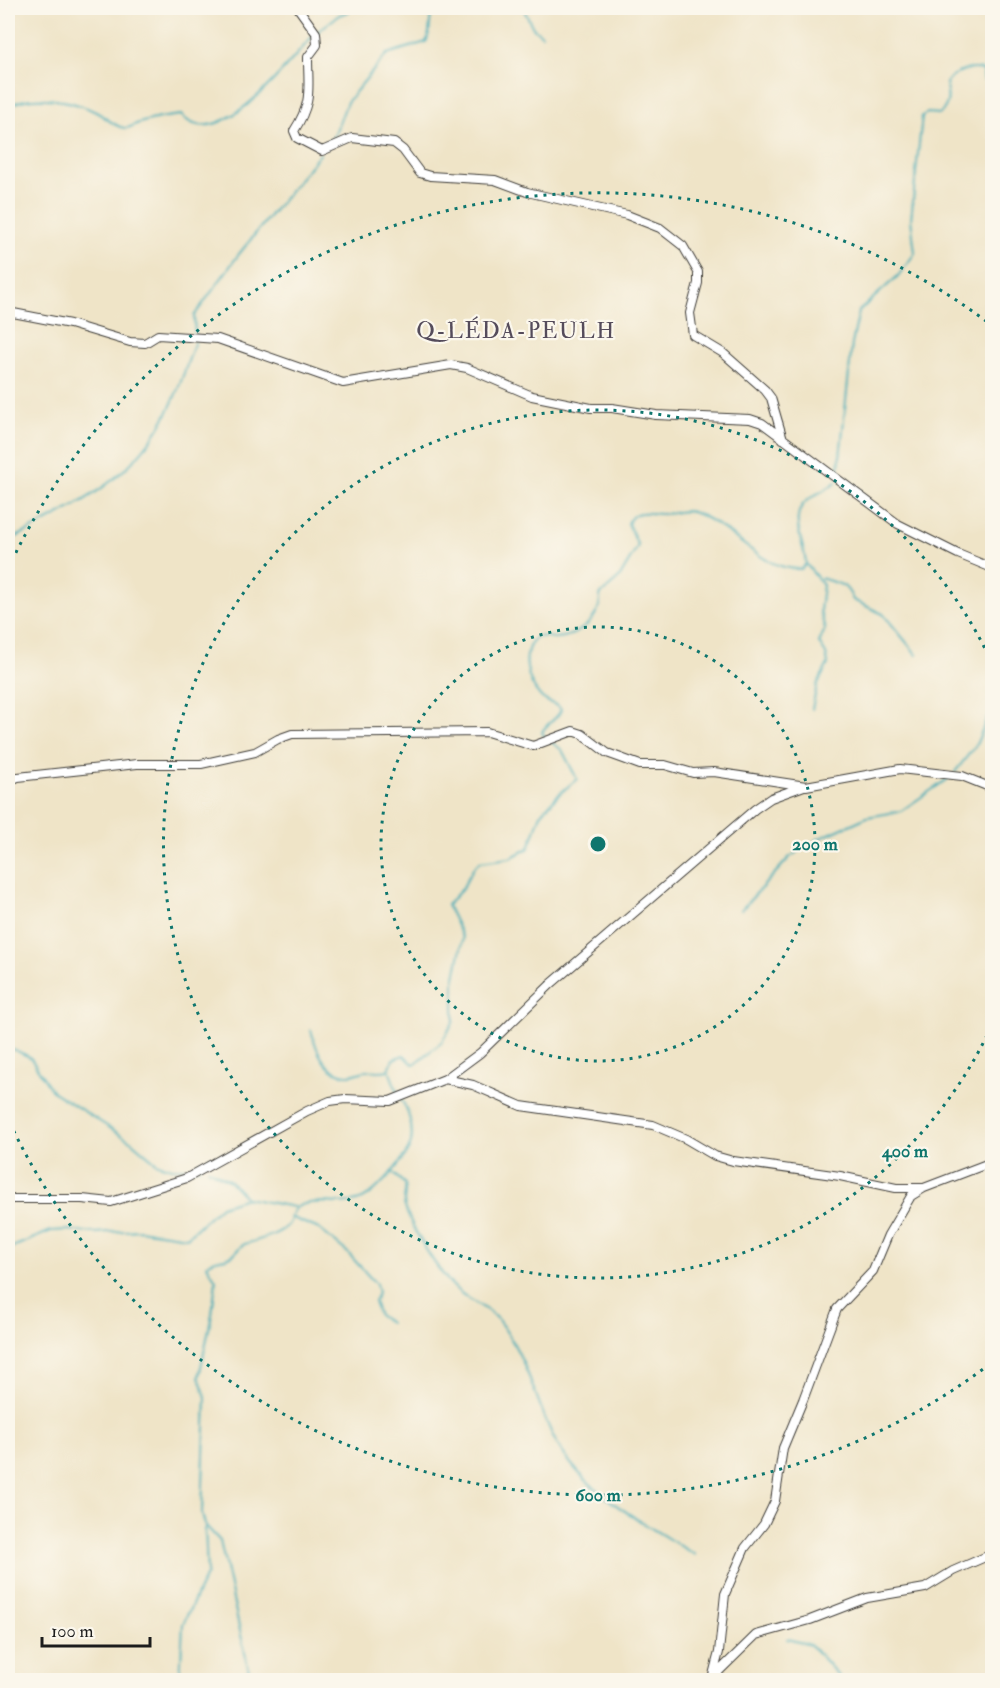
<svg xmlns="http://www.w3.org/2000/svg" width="1000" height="1688" viewBox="0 0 1000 1688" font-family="'IM FELL Double Pica',serif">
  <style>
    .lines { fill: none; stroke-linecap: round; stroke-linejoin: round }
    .stream { stroke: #3aaab7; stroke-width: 2 }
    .minor-casing { stroke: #3c3a36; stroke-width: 10 }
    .minor { stroke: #fff; stroke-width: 8 }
    .ring { fill: none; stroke: #0f766e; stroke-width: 3; stroke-dasharray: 3 6 }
    .labels { text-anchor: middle; stroke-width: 4.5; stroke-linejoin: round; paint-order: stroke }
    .quarter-label { font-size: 22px; letter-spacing: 1.5px; fill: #554c5b; stroke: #fbf7ec }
    .centre { fill: #0f766e; stroke: #fbf7ec; stroke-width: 3 }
    .ring-label { font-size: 18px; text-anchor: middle; font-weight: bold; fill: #0f766e; stroke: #fbf7ec; stroke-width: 4.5; stroke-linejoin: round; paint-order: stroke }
  </style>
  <rect width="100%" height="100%" fill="#fbf7ec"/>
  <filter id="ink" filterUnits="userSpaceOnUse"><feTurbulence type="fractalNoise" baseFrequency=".0167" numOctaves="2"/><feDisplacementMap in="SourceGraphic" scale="12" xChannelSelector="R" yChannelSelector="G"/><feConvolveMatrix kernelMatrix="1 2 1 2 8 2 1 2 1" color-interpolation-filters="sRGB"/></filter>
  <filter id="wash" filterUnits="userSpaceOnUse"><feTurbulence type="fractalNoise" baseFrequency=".008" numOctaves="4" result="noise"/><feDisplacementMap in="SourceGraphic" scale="24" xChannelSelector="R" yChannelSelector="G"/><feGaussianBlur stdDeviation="1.35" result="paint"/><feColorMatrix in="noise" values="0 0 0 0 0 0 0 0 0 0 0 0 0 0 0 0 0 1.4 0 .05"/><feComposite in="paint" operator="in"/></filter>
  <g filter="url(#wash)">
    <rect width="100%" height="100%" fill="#efe4c7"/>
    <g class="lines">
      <path class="stream" d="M467,8L468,12
        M523,8L533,28L542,35
        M317,32L339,15L358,8
        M8,107C29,91 76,101 98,113C106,117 117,129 126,128C131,128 135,124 139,123C150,120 170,116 181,115C219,157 290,60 313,36
        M325,147L334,136L347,102L387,54L426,42C432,31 428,18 433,8
        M195,335L194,316L239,254L320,154
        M838,476L852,344L859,311L898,276L915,253L911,219L922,116L927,113L940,114C950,103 948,97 946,83C954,71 969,67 983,70L984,80L992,79
        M8,541C62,514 121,486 155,434C174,406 184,373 195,341
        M806,564L823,585L820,611L825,629L819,643L826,654L828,664L817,685L812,709
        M821,578C839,585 845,581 853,600L883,614L917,655
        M545,738L542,732C547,722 559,719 561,709C555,703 547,703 541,697C526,681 520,652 536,637C543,635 549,638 556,638C578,637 602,618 600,595L619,578L638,546L628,523C634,509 647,513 660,514C670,515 683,509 692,512C731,524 758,570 801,569L806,564C805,543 786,515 809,499C818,492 827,490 836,482
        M955,772L976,745L992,707
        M741,910L790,857L818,839L867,817L901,811L949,778
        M311,1030C316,1049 324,1073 347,1075C353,1076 359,1072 365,1071C373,1070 380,1072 388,1070
        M8,1047L30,1057L52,1091L132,1142L158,1164L172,1168H200
        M398,1094L389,1070L393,1059L404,1055L413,1064L416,1063L441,1043L454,1021V982L463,938L447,905L462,889L474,867L480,862L510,858L529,848L541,814L558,795L577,779L562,750L550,741
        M208,1169L230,1181L246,1198
        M391,1172L405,1184C407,1192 402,1199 405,1207C412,1229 438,1272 455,1288C471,1304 490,1306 504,1328C526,1360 535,1396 551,1432C578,1491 643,1522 695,1555
        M290,1217L319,1229L347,1252L376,1284L378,1293L374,1302L379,1316L390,1323
        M8,1249L51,1231L68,1230L95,1233L139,1230L187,1237L221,1206L246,1198L294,1207
        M787,1639L811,1645L842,1680
        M180,1680L183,1624L207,1573L205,1525
        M251,1680L220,1541L205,1525L202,1513L206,1397L199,1377L212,1314L216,1280L207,1265C215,1257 221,1261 231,1256C237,1253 239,1246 245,1244C258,1240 276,1236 287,1226C294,1220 289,1209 301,1205C321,1198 340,1207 360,1200C373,1196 409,1156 411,1142C414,1128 408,1110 401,1099"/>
    </g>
  </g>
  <g filter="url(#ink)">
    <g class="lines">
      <defs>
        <path id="minor" d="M298,8L316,33L317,45L308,57C308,90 313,101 294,131L297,138L322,151L352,138L394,143L403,150L420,173L430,176L495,180L527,192L627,215L660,228L683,246L698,272V283L690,313L693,335L723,353L765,390L771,398L783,439
          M8,312L70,324L130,342L145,343L158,335L218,339L343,383L451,365L467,368L532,396L591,408H612L656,415L750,419L762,423L898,524L958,554L992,568
          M8,781L18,777L137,764H201L255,752L278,739L292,734L487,732L533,746L573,731L582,734L607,753L621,758L640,765H665L693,773L714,772L806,786L900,769L962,776L992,788
          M445,1079L480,1053L551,984L755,809L771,798L804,786
          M8,1199H82L111,1202L187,1178L307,1111L330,1101L345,1099L390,1101L445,1079L473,1085L521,1106L653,1125L686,1139L715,1156L733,1161L840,1176L896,1188H924
          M713,1675L719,1652L725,1594L745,1548L764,1524L775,1501L783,1448L803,1400L837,1309L873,1271L888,1235L911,1196L924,1188L992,1162
          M710,1680L756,1635L810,1620L867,1598L925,1588L953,1571L992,1554"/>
      </defs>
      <use href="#minor" class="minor-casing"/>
      <use href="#minor" class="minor"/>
    </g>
  </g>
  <g class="ring">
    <circle cx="598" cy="844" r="217"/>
    <path d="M991 1027A434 434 0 1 1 991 661"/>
    <path d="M990 1364A651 651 0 0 1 8 1119M8 569A651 651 0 0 1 990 324"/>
  </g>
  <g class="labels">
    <g class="quarter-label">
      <text x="516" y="338">Q-LÉDA-PEULH</text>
    </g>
  </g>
  <circle cx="598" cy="844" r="9" class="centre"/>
  <g class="ring-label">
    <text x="815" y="850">200 m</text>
    <text x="905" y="1157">400 m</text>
    <text x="598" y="1501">600 m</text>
  </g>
  <rect width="1000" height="1688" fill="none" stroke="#fbf7ec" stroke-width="30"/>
  <path d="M42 1637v9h108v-9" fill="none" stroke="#1c1c1c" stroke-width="3"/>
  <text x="51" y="1637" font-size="18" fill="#1c1c1c" stroke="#fbf7ec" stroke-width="4.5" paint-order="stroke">100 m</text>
</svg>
